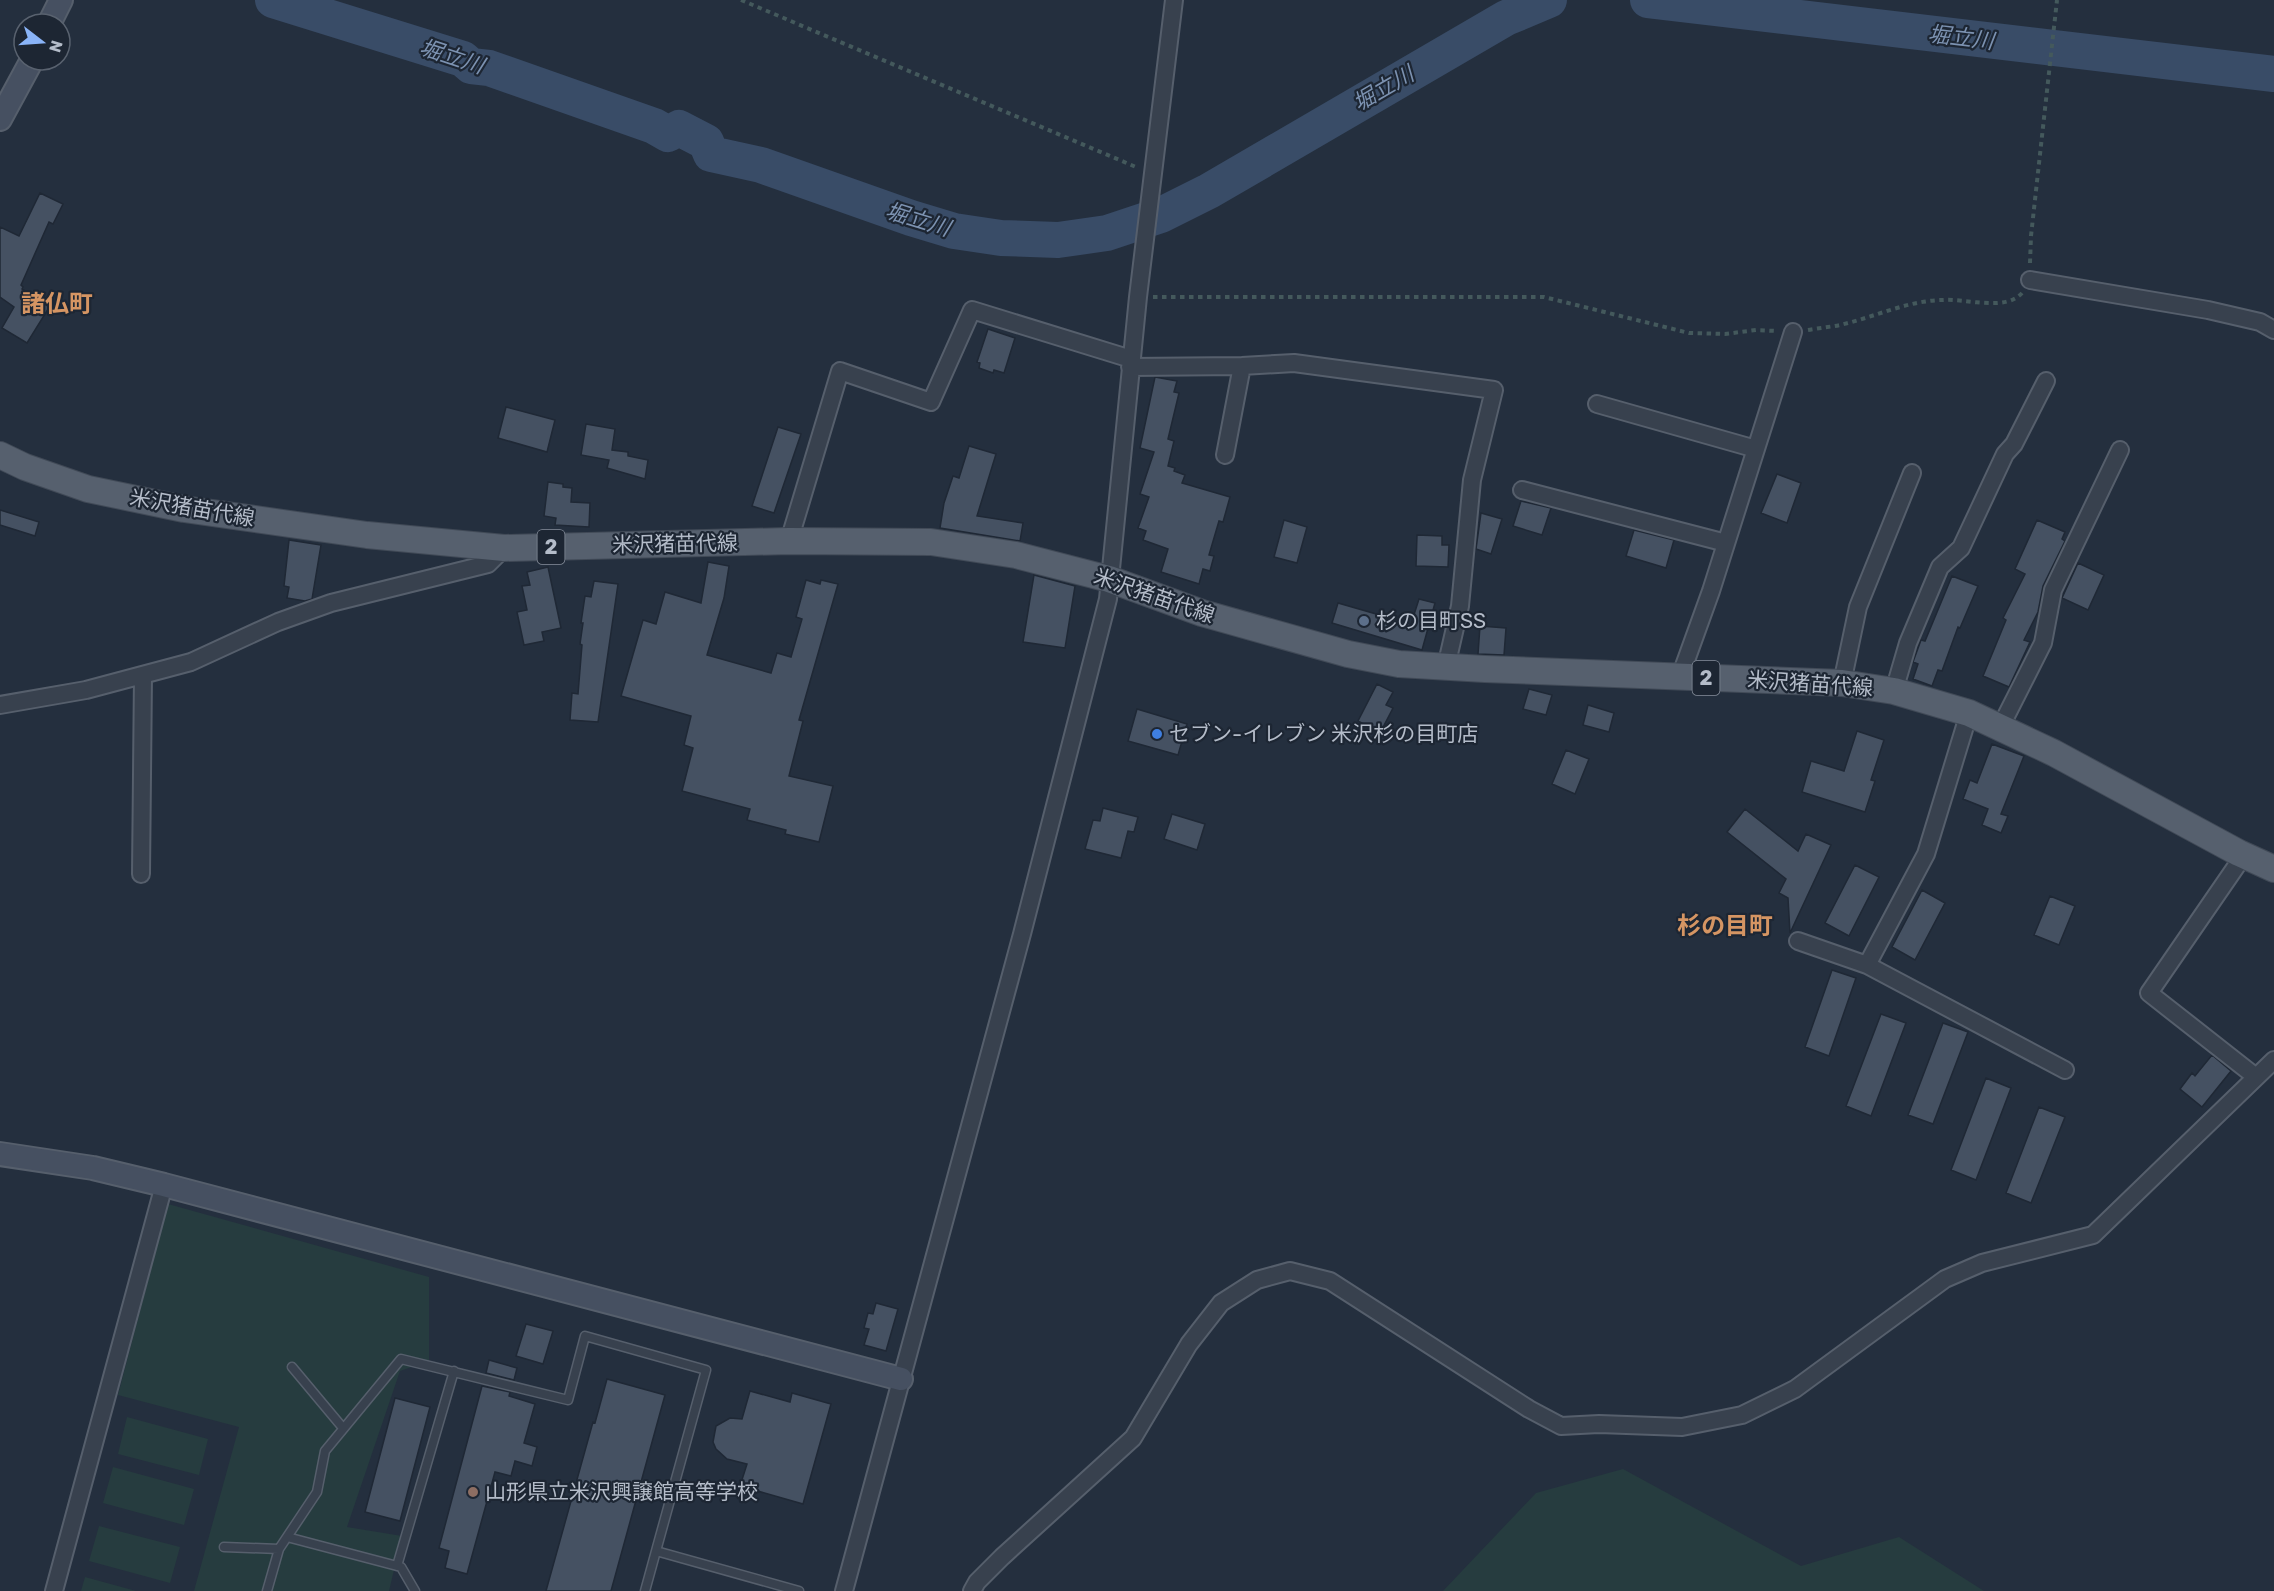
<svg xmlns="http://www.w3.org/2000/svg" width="2274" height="1591" viewBox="0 0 2274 1591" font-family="Rubik,'Noto Sans JP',sans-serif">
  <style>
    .green { fill: #263c3f }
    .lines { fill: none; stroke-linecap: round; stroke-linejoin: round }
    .river { stroke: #394c67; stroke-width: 36 }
    .building { fill: #455162; stroke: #1f2835; stroke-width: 1.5 }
    .lane-casing { stroke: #565f6c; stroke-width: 11 }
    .street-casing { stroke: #565f6c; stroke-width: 20 }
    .secondary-casing { stroke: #565f6c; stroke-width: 26 }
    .primary-casing { stroke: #414a57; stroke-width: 28 }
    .path { stroke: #44595c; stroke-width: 4; stroke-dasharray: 4.5 4.5; stroke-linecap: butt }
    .lane { stroke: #38414e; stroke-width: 8 }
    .street { stroke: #38414e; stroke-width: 16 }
    .secondary { stroke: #465061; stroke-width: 22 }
    .primary { stroke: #56606e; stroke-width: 26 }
    .service-dot { fill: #5c6f8a; stroke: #1d2633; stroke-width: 2 }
    .shop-dot { fill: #3f7fe0; stroke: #1d2633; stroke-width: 2 }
    .education-dot { fill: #8d6e63; stroke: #1d2633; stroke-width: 2 }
    .labels { text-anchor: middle; stroke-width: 4.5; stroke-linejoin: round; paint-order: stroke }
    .shield { fill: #1d2633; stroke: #878f9c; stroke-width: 1.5 }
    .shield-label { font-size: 20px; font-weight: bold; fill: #b4bcc9 }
    .street-label { font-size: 21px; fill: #b4bcc9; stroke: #1d2633 }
    .poi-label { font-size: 21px; fill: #b4bcc9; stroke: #1d2633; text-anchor: start }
    .water-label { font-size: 22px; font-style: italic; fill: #7c92b1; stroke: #1d2633 }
    .quarter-label { font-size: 24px; font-weight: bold; fill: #d59563; stroke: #1d2633 }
  </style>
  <rect width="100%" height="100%" fill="#242f3e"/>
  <path class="green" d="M168,1204L429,1277V1361L400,1371L347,1527L402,1536L389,1591H194L239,1427L118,1395Z
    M127,1417L208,1439L199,1475L118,1454Z
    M113,1467L194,1489L184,1525L103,1503Z
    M1623,1469L1801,1566L1899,1537L1984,1591H1443L1536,1493Z
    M99,1526L180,1547L170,1583L89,1561Z
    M85,1577L136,1591H81Z"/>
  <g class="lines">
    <path class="river" d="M273,0L463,59L471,66L489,68L654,126L668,134L679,128L706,142L711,154L761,165L911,218L954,231L1001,238L1058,240L1107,233L1161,215L1209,191L1506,18L1549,0
      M1648,0L2274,74"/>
  </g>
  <path class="building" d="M40,193L63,204L53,224L49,222L21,285L23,287L22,289L50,306L27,343L2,328L14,307L0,297V227L19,236Z
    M988,329L1015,338L1004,373L994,370L993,373L979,368L980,363L977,362Z
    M1155,377L1177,381L1174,392L1179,393L1168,439L1174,441L1168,466L1175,468L1174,471L1185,475L1182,483L1230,497L1223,522L1219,521L1209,555L1214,556L1210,571L1203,569L1199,584L1161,572L1168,549L1143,540L1146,531L1138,528L1149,497L1140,494L1154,452L1140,448Z
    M506,407L555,420L547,452L498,438Z
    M586,424L615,429L612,450L628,452V456L648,460L645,479L607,468L609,460L581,455Z
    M778,427L801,434L774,513L752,506Z
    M969,446L996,454L977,516L1023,523L1020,541L940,528L944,503L953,476L959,478Z
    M1777,474L1801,483L1787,523L1761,513Z
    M548,482L563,484V487L572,488L571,502L590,503L589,527L555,525L556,518L544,516Z
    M1521,501L1551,508L1542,535L1513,526Z
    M0,510L39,522L35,536L0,525Z
    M1481,513L1502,519L1491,554L1476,549Z
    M1284,520L1307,527L1297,563L1274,557Z
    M2037,520L2065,532L2062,539L2065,541L2043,586L2038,612L2024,640L2030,642L2009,687L1983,676L2006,620L2003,618L2025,574L2015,569Z
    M1634,530L1674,540L1666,568L1626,556Z
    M1417,535L1442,536V545H1449L1448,567L1416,566Z
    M289,540L321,545L312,599L305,601L287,598L289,587L284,586Z
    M708,562L729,566L724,598L707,655L771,673L777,653L791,657L802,619L796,617L806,580L820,584L821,580L838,584L799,720L803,721L789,776L833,786L819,842L785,834L786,830L747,820L750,809L682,791L693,748L684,745L691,716L621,696L643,620L656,624L665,592L701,603Z
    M2078,563L2104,575L2088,610L2062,598Z
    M548,567L561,628L542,632L544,641L524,645L517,612L527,610L522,586L530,585L527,572Z
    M1034,575L1075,586L1065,648L1023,642Z
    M1952,576L1978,586L1960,628L1958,627L1942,671L1938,670L1932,686L1913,679L1918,664L1913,662L1921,640L1925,641Z
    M594,581L618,584L598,722L570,720L572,693L578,694L582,645L580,644L583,623H581L585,596L591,597Z
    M1419,599L1435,603L1422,650L1332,623L1338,603L1411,624Z
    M1480,626L1506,628L1504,655L1478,654Z
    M1377,684L1393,692L1386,705L1393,708L1380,733L1358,721Z
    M1529,689L1552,695L1546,715L1523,709Z
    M1588,705L1614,713L1609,732L1583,725Z
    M1137,709L1187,724L1178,755L1128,741Z
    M1857,731L1884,740L1871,780L1875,781L1865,812L1802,792L1811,761L1844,771Z
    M1992,744L2024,756L2001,814L2008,816L2001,833L1982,825L1988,809L1963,799L1970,780L1977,783Z
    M1566,750L1589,759L1575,794L1552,784Z
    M1103,808L1138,817L1134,832L1128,831L1121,858L1085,849L1093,820L1100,821Z
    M1745,809L1798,851L1806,834L1831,845L1790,933L1788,898L1779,893L1786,879L1727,832Z
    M1172,814L1205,824L1197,850L1164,839Z
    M1855,865L1879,877L1849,936L1825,923Z
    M1922,890L1945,903L1915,960L1892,947Z
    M2050,896L2075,906L2059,945L2034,935Z
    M1832,970L1856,978L1829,1056L1805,1047Z
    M1881,1014L1906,1023L1871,1116L1846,1106Z
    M1943,1023L1968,1032L1933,1124L1908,1115Z
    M2212,1055L2231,1071L2202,1107L2180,1089L2192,1073L2195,1076Z
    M1986,1078L2011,1088L1976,1180L1951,1170Z
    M2039,1107L2065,1117L2031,1203L2006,1193Z
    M876,1303L898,1309L886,1351L864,1345L869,1329L864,1328L868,1313L873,1314Z
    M526,1324L553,1331L543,1364L516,1356Z
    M489,1360L517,1368L514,1380L486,1373Z
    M607,1379L665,1395L611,1591H546L593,1422L595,1423Z
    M482,1386L510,1392L509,1396L535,1404L524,1443L537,1447L532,1466L515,1461L511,1476L495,1472L467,1574L445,1568L449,1551L439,1548Z
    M750,1391L790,1402L792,1393L831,1404L803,1504L740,1486L747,1464L727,1459L716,1449L713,1442L716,1426L730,1418L742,1419Z
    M395,1398L430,1407L400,1521L365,1512Z"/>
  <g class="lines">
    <defs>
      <path id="lane" d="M292,1367L343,1428
        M287,1537L401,1567L415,1591
        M224,1547L279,1549
        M397,1566L454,1371
        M267,1591L279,1549L317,1492L325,1451L401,1359L568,1400L585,1336L706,1370L656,1551
        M645,1591L656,1551L799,1591"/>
      <path id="street" d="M2030,280L2208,310L2260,322L2274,330
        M1130,367L1242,366L1294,363L1494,390L1472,480L1460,606L1446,667
        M1597,404L1756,449
        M1225,455L1242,366
        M1522,490L1726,543
        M789,541L840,371L931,402L972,310L1131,359
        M1680,677L1711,591L1793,332
        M1842,683L1858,607L1912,473
        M1894,691L1908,643L1940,567L1961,548L2005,454L2014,444L2046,381
        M0,705L86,690L191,662L278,622L331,603L488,564L504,548
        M2000,728L2043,643L2053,590L2120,450
        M2244,855L2149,993L2256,1077
        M141,874L143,675
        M1798,941L1867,965L2065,1070
        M1867,965L1926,854L1969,713
        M54,1591L164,1185
        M844,1591L1022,934L1108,599L1138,297L1174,0
        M972,1591L977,1582L1002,1557L1133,1438L1189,1344L1221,1303L1257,1280L1290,1271L1330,1281L1529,1409L1561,1426L1599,1424L1682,1427L1742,1415L1795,1389L1945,1279L1982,1263L2093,1235L2274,1060"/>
      <path id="secondary" d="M49,24L61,0
        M0,119L32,60
        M0,1154L93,1168L164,1185L901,1379"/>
      <path id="primary" d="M0,455L25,467L88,489L184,509L367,535L504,548L789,541L931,542L1016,555L1109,579L1202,613L1348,654L1399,664L1485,669L1842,683L1894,691L1969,713L2054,753L2239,853L2274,869"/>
    </defs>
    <use href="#lane" class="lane-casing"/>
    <use href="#street" class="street-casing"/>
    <use href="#secondary" class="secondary-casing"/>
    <use href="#primary" class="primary-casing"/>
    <path class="path" d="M741,0L1136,167
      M2030,263L2031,236L2057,0
      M1153,297H1544L1689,333L1725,334L1756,330L1777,331
      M1808,330C1819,328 1830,327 1840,325C1875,317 1906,301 1942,300C1965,298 2005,312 2022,293"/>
    <use href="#lane" class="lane"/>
    <use href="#street" class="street"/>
    <use href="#secondary" class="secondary"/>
    <use href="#primary" class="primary"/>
  </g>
  <circle class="service-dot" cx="1364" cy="621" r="6"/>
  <circle class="shop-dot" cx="1157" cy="734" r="6"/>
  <circle class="education-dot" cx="473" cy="1492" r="6"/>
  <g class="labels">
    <g class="shield">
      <rect x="537.5" y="530" width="27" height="34" rx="4.5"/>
      <rect x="1692.5" y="661" width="27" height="34" rx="4.5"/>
    </g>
    <g class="shield-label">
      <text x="551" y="554">2</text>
      <text x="1706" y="685">2</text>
    </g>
    <g class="street-label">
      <text transform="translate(192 508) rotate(10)" y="7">米沢猪苗代線</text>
      <text transform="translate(675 544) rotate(-1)" y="7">米沢猪苗代線</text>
      <text transform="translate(1154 596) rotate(19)" y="7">米沢猪苗代線</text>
      <text transform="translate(1810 684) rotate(4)" y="7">米沢猪苗代線</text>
    </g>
    <g class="poi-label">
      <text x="1376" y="628">杉の目町SS</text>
      <text x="1169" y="741">セブン-イレブン 米沢杉の目町店</text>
      <text x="485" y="1499">山形県立米沢興譲館高等学校</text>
    </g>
    <g class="water-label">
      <text transform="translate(1961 37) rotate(7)" y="8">堀立川</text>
      <text transform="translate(452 56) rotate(18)" y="8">堀立川</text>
      <text transform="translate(1383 88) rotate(-30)" y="8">堀立川</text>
      <text transform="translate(918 219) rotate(17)" y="8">堀立川</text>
    </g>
    <g class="quarter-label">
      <text x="57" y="312">諸仏町</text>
      <text x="1725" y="934">杉の目町</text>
    </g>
  </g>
  <g transform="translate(42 42) rotate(107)"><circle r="28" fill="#1d2633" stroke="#59626f" stroke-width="1.5"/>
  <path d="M0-4.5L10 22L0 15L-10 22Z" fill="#8ab4f8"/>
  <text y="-9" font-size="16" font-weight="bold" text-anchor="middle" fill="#b4bcc9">N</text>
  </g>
</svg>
